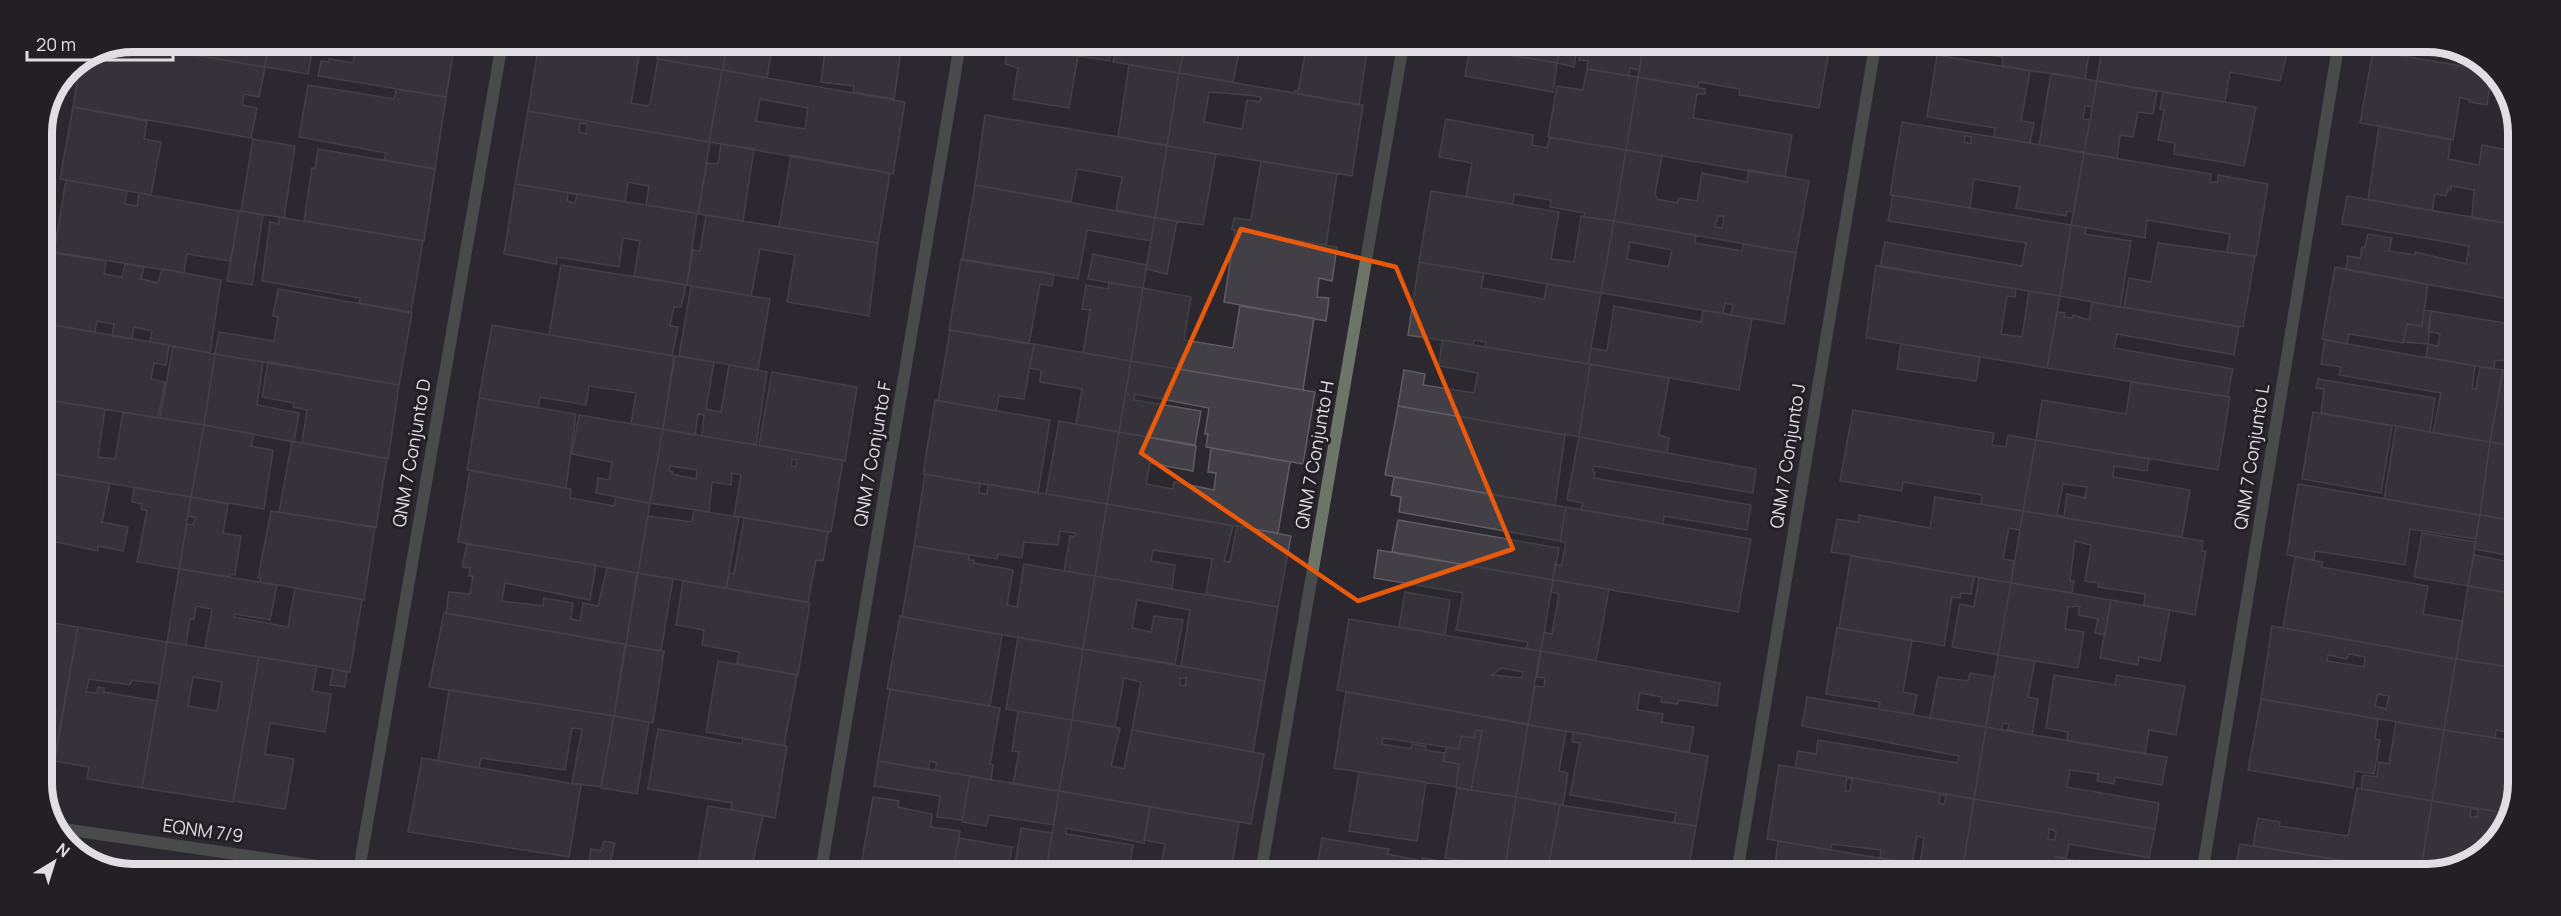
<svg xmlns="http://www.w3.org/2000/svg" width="2561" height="916" viewBox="0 0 2561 916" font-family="Manrope,sans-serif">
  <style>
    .building { fill: #423f46; stroke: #605c64; stroke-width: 1.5; fill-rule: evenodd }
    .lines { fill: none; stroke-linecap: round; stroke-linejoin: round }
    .minor { stroke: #6c7568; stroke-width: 12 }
    .marked { fill: none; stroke: #e8590c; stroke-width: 4.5; stroke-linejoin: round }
    .labels { text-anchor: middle; stroke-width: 6; stroke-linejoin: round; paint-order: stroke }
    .street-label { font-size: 18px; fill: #e0dee3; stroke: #221f25 }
    .rim { fill: none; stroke: #e0dee3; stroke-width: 8 }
  </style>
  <rect width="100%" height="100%" fill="#2b282f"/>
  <path class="building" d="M134,42H269L265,67L129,44Z
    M269,42H314L308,74L265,67Z
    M357,42L455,43L446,97L318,76L321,61L329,62V59L353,63Z
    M539,43H560L639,56L631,103L647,106L650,104L658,59L722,70L709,142L528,111Z
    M560,43H607L605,50Z
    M660,43H727L723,70L657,59Z
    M727,43H773L767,78L723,70Z
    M826,43L902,44L894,99L853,92L854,86L821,82Z
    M129,44L265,67L259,97L244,94L242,105L257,108L251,138L73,107L80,64Z
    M1003,44H1112L1109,61Z
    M1117,44H1185L1179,73L1113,62Z
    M1185,44H1241L1233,82L1179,73Z
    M1307,44L1368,45L1359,105L1293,93L1294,91H1298Z
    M1008,45L1078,56L1069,108L1013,99L1018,68L1005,64Z
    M1498,45H1560L1557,63L1496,53Z
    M1582,45H1644L1639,70L1630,68L1629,76L1587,69L1588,61L1579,60Z
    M1644,45H1830L1819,108L1739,95L1740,89L1699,82L1698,87L1638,77Z
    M1560,46L1577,49L1574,67L1557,63Z
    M1971,46H2090L2085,79L2002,66L2003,57L1970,52Z
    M2102,46H2190L2189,50L2199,53L2200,46H2289L2280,81L2230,72L2225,102L2097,81Z
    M1470,48L1557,63L1553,92L1465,76Z
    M2373,51L2491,71L2492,72L2487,105L2469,102L2470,100L2460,97L2453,140L2360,123Z
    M1937,55L2030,71L2021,121L2034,123L2030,143L1994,137L1995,128L1927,117Z
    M1129,65L1179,73L1167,146L1118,137Z
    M1587,69L1638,77L1626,150L1548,137L1557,86L1583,90Z
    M722,70L905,102L893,174L709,142ZM760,99L808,108L805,129L756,121Z
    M1179,73L1363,105L1352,176L1167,146ZM1209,92L1248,95L1261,97L1260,102L1247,100L1242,129L1204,122Z
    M2051,73L2097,81L2092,107L2085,106L2083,119L2090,120L2084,153L2039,145Z
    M1638,77L1705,89V94H1697L1693,118L1792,135L1785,177L1626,150Z
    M2097,81L2157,92L2153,114L2138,112L2133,137L2120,135L2117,158L2084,153Z
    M308,85L394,99L396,89L446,97L435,169L384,160L386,153L299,137Z
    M2163,92L2256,107L2244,166L2174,154L2175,143L2158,140L2164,110L2160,109Z
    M73,107L147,121L144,139L161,142L151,195L60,179Z
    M528,111L710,142L698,214L646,205L649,186L628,182L625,202L515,184ZM580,123L587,124L586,134L579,132Z
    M985,115L1167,145L1155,218L1116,210L1122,177L1077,169L1071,202L975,185Z
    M1446,119L1533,135L1532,145L1547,148L1550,137L1626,150L1614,221L1584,217L1585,213L1550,207L1551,200L1514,194L1513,204L1466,197L1472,163L1439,157Z
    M1902,122L2084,152L2074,212L2067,211L2066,216L2016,208L2020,187L1974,179L1970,208L1890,195ZM1965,136L1971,137V144L1964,142Z
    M2379,126L2451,139L2448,159L2479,165L2482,145L2519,152L2518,225L2472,218L2474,190L2451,186V190L2448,189L2446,196L2435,194L2432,211L2368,200Z
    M253,139L295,146L284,218L241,211Z
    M721,144L754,149L743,221L698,214L707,163L718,164Z
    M1167,146L1216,154L1203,225L1155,218Z
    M318,149L435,169L424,241L304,221L312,168L315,169Z
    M1626,150L1662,156L1655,194L1657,199L1677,203L1679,198L1697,201L1702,173L1747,182L1749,170L1809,181L1796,253L1614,221ZM1718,216H1724L1722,228L1715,227Z
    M2084,153L2211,174L2210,182H2218V175L2268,184L2256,256L2227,252L2230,234L2147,220L2145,238L2071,225Z
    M791,155L890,173L878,243L779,227Z
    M1261,161L1337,174L1326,245L1232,230L1234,218L1251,220Z
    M66,180L127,191L125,204L137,206L139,193L239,211L231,261L187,254L184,273L54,252Z
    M515,184L697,213L687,285L634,276L640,241L623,238L619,267L557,257L556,264L504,254ZM568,193L577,195L575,203L567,201Z
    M975,185L1155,218L1151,241L1087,230L1078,279L962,260Z
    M1431,191L1559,212L1551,259L1574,262L1581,216L1614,221L1601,293L1419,262Z
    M1893,195L2071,225L2060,296L1880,267L1885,242L2022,266L2026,243L1888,221Z
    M2347,196L2518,225L2516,300L2346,270L2348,256L2360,258L2362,247H2365L2368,234L2392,238L2389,251L2415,255V252L2466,264L2469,246L2342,224Z
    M239,211L263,215L252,285L227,281Z
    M706,215L878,243L869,316L787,302L795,255L760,249L751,296L687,285L693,250L700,251Z
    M279,217L423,241L411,312L359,303L360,298L262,281L270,222L279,224Z
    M1155,217L1177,221L1167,274L1146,269Z
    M1614,221L1696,235L1695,243L1742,251L1743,244L1796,253L1784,324L1601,293ZM1630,242L1672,250L1668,267L1627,259ZM1725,303L1733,305L1731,315L1723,313Z
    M2071,225L2086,228L2085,234L2131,241L2120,307L2060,296Z
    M1235,230L1337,247L1332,281L1319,278L1317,297L1329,298L1326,321L1224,302Z
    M2158,243L2255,256L2243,327L2124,307L2129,278L2151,282Z
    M53,253L106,261L104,274L122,277L125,264L144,267L141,279L158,283L162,270L164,269L221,280L210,353L150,342L152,331L134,327L132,339L112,336L114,324L97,321L95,332L42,323Z
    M1093,254L1147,265L1143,288L1088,279Z
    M961,259L1054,274L1052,286L1040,284L1029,344L949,330Z
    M1419,262L1484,273L1481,288L1544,299L1547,284L1601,293L1588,364L1485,347L1486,342L1474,340L1473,345L1408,335Z
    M561,265L686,285L681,307H674L670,326L678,327L672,356L549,335Z
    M1876,265L2016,289L2015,297L2007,296L2001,334L2022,337L2029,291L2060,296L2047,368L1866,338Z
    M2335,267L2428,284L2422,326L2407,324L2403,343L2349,334L2347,344L2322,339Z
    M1109,283L1143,288L1131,361L1083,353L1090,310L1082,309L1086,285L1108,289Z
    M691,286L770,299L758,370L679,356Z
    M1143,288L1191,297L1184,340L1233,348L1240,306L1314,318L1303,390L1131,361Z
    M278,289L412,313L399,385L215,354L219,332L274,341L278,317L273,316Z
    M2516,300H2518L2517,321L2512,320Z
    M2092,302L2239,327L2234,355L2117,334L2114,348L2233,369L2227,397L2047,368L2057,312L2065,313L2064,317L2073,318V315L2089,320Z
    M1614,306L1701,322L1703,310L1752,319L1739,390L1588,364L1591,348L1607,351Z
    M2424,310L2431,311L2428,344L2403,342L2407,324L2422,326Z
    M2431,311L2512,324L2505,360L2495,361L2494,369L2426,357L2428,344L2438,346L2440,334L2428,331Z
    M42,323L169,345L166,365L154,363L151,379L165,382L158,418L42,399Z
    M492,325L674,356L663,429L631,424L636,393L589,386L586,405L540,397L538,408L479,398Z
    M950,330L1034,344L1024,399L999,396L996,411L938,401Z
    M1442,340L1590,364L1579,437L1398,406L1404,370L1425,374L1423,385L1474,393L1478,373L1439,366Z
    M2325,340L2475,366L2472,389H2476L2480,367L2503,370L2490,442L2433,433L2441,393L2339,375L2341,367L2321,364Z
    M1034,344L1131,361L1119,432L1076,424L1082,389L1040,382L1041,370L1030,368Z
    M1901,344L1980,357L1976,381L1897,369Z
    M173,346L215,354L204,425L160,418Z
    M215,354L263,362L257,405L299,413L294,442L204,425Z
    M675,356L714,362L706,409L721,412L729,365L767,372L756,445L702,436L704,415L698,414L695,435L663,429Z
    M1131,361L1315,392L1303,464L1206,447L1208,434H1205L1209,408L1135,394L1134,400L1201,411L1195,445L1119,432Z
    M268,362L399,385L388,459L302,443L307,410L293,407L294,403L262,397Z
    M1590,364L1669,378L1659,435L1669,438L1667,453L1579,437Z
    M2503,370L2517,373V447L2490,442Z
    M772,372L857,387L845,461L759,445Z
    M2318,379L2435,398L2430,432L2321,413L2324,389L2316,388Z
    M2131,382L2230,397L2218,470L2036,440L2042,400L2126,414Z
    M479,398L576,414L566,488L467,470Z
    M42,399L105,409L98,457L115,459L123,412L204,425L191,497L42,472Z
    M935,400L1050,420L1038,493L923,474Z
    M1398,406L1565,435L1555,506L1385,475Z
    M1853,410L1994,433L1992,445L2006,447L2008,435L2036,440L2023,511L1981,504L1982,495L1903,482L1902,491L1840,481Z
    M2313,412L2392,426L2381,493L2302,479Z
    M579,415L663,429L650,503L596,493L598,478L609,480L612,462L572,454Z
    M1059,421L1119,432L1107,504L1046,494Z
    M204,425L254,434L251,446L273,450L264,509L191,497Z
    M2396,426L2490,442L2480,515L2384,499Z
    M663,429L843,460L831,532L734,516L741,475L732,473L731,485L712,482L709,512L650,503ZM792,459L797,460L796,467L791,466ZM670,466L697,470L696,479L672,474L673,472L669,471Z
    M1119,432L1196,446L1193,471L1150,463L1146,484L1173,489L1174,482L1214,490L1216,473L1208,472L1211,448L1290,462L1278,533L1107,504Z
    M1579,437L1756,469L1753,493L1594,466L1592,472H1595L1594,478L1751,505L1747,530L1664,516L1663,524L1581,510L1583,503L1567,500Z
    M2036,440L2149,459L2147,471L2114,466L2113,477L2190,490L2182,537L2023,511ZM2063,484L2087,487L2085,498L2067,494L2064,516L2057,515Z
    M292,441L387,458L376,528L279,512Z
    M2490,442L2517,447L2516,521L2480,515Z
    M470,470L571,489L570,498L614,506L616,497L650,503L638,573L458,542Z
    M42,472L110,483L102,522L128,527L123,551L98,546V551L56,542L54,548L42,546Z
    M925,474L980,484L979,493L987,494L988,484L1107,504L1095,576L1064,571L1070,536L1074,537L1075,533L1060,531L1058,545L1024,542L1022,558L998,554L997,559L914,546Z
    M1394,477L1566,507L1560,541L1399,512L1401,497L1391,495Z
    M2298,484L2480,515L2476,539L2410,529L2405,565L2315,551L2314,560L2287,555Z
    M134,488L191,497L179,569L137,562L147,511L141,509L142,504L132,502Z
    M191,497L228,504L223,533L241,536L235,575L230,574V577L179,569L187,524L193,525L195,517L188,516Z
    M1935,497L2023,511L2020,530L2009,528L2003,559L2014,561L2011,583L1831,552L1837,519L1858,522L1859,515L1930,528Z
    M1107,504L1233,526L1224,561L1230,562L1237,526L1291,536L1278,607L1206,594L1212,559L1153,550L1151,561L1175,565L1172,589L1095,576Z
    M1566,507L1751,539L1738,612L1553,580L1555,564L1561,566L1566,543L1560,541Z
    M694,510L739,517L726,588L638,573L648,516L692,522Z
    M271,511L375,527L364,600L260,582L261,578H258Z
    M2023,511L2203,541L2202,551H2206L2195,615L2144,605L2145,594L2098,587L2099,583L2085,581L2091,545L2075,541L2070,581H2074L2072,593L2011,583Z
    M2480,515L2516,521V557L2474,549Z
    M744,518L828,532L823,561L816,560L808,602L726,588L729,573L734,574Z
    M1398,520L1559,548L1553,580L1392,552Z
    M2422,533L2476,542L2468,586L2414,577Z
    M467,544L596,565L590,600L505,583L502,601L543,606L544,598L573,603L571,619L580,621L583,603L598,606L607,568L637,573L626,645L446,613L449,592L470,594L473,576H469L470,568L462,567Z
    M914,546L969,555V560H974V563L1013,570L1007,605L1017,607L1024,564L1095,576L1083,649L902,617Z
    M1378,550L1553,580L1541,651L1526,649L1528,642L1456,630L1463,593L1374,578Z
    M2474,555L2516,563V594L2468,586Z
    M1851,556L1974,577L1971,594L1961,593L1960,598L1952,597L1944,646L1839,628Z
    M2295,557L2323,562L2321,567L2428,586L2423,614L2463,621L2456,659L2283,628Z
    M179,569L277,585L270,620L235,614L234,617L288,627L295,588L362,599L350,672L205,648L212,609L196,606L194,619H190L186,645L167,642Z
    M638,573L673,579L661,651L626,645Z
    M1095,576L1278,607L1265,681L1181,666L1190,610L1137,600L1132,628L1151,632L1154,616L1183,620L1175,664L1083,649Z
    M1979,578L2011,583L1998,655L1952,647L1960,604L1974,607Z
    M1553,580L1609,589L1596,661L1541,651L1544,632L1552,634L1559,594L1551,592Z
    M683,581L810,603L798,675L737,664L739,652L702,645L704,630L676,625Z
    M2011,583L2111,600L2105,635L2095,633L2098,619L2078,615L2080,606L2068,607L2065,629L2084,632L2078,668L1998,655Z
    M2468,586L2516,594L2515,668L2456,659Z
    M1405,592L1450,600L1445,635L1399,627Z
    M2111,600L2170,610L2160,661L2139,657L2138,665L2100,658Z
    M444,613L625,644L614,716L429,687Z
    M900,616L1002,635L990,706L887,689Z
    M1349,619L1540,651L1528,725L1337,690ZM1502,668L1523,672L1522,678L1492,675Z
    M42,621L78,627L51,782L42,780Z
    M2272,626L2456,659L2444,730L2261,699ZM2350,654L2365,657L2364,667L2327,661L2328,655L2346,659ZM2378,694L2389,696L2386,709L2375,706Z
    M78,627L167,642L160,684L132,680L130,685L89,679L86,692L97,693L98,687L104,688V692L157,701L142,788L87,779L89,767L54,761Z
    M1837,628L1912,640L1903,692L1917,695L1913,715L1878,709L1880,702L1826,694Z
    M1018,637L1083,649L1072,720L1006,709Z
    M167,642L259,657L233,802L142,788ZM193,677L222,682L217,711L188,706Z
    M626,645L664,651L653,723L614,716Z
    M1083,649L1265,681L1253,752L1132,730L1141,682L1124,678L1115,727L1072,720ZM1180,678H1186L1185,686L1180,685Z
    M1541,651L1720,683L1717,706L1679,700L1678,704L1661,702L1662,697L1640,693L1637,710L1663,714L1662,722L1694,727L1689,752L1528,725L1535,686L1544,687L1545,678L1537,677Z
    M1998,655L2035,661L2028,697L2038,699L2032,735L2008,730L2009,724L2003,723L2002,730L1986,727Z
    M259,657L317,666L312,691L331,694L325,732L270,723L265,754L294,759L285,809L233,801Z
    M2456,659L2515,668V734L2496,730L2495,738L2444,730Z
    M718,661L797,675L784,746L706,732Z
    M333,669L347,672L345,687L330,685Z
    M1970,673L1994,677L1986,727L1930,718L1938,677L1968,681Z
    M2054,675L2115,685L2117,675L2185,686L2176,735L2149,730L2145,754L2067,741L2068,732L2046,728Z
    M890,689L1000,708L990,764L993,765L991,780L935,770L937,763L930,761L928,770L878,761Z
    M449,690L614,716L601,787L572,783L582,729L572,728L565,770L481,758L479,768L438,761Z
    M1346,692L1528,724L1516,797L1471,790L1482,731L1476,730L1474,738L1461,736L1459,749L1383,738L1382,744L1411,749L1412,744L1426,746L1425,750L1445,753L1443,761L1459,764L1456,787L1334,768Z
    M1807,697L1986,727L1974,799L1795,768L1798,751L1816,754L1818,740L1957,763L1959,756L1802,726Z
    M2261,699L2378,719L2375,739L2380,740L2374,774L2355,771L2353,788L2248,770Z
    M1018,711L1072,720L1059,791L1013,784L1019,752L1012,751Z
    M614,716L649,722L637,794L601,788Z
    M1072,720L1120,728L1111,766L1124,769L1132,730L1264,754L1251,824L1059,791Z
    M2396,722L2444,730L2432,801L2361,789L2363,775L2377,777L2379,762L2389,764Z
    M1528,725L1566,731L1559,771L1568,773L1563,805L1516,797Z
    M1986,727L2167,757L2162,785L2115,777L2114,784L2097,781L2098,774L2070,770L2067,787L2159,803L2155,829L1974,799Z
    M658,729L742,744L743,738L787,746L775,818L731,810L732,803L648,789Z
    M1476,730L1482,731L1471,790L1456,787L1459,764L1443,761L1445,753L1447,747L1459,749L1461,736L1474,738Z
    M2444,730L2515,741L2512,767H2507L2506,772H2509L2506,792L2514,793L2512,814L2432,801Z
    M1573,732L1708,756L1696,826L1674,823L1676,813L1570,795L1580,743L1572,742Z
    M422,758L581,785L569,857L408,832Z
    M878,761L970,776L962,820L937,817L940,796L874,786Z
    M1779,765L1974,799L1962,872L1920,864L1924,838L1917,836L1912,863L1880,858L1881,850L1832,844L1830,850L1767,839ZM1847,778L1852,779L1850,791H1845ZM1940,795L1946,796L1944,805L1939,803Z
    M1359,772L1426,782L1417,841L1349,831Z
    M970,776L1059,791L1054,825L989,815L986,826L962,822Z
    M1457,788L1516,797L1505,867L1445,858Z
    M2357,788L2432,801L2421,869L2364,861V864L2253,846L2258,818L2280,822L2279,826L2348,836Z
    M1059,791L1150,807L1144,843L1066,828V834L1133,845L1129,871H1046Z
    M873,797L899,801L898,807L932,814L931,827L960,831L953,871H860Z
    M1516,797L1560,805L1547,872H1532L1505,867Z
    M1974,799L2155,829L2149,858L2069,844L2066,858L2055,857L2146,873L1962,872ZM2049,829L2056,831L2055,840L2048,839Z
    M2432,801L2512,814L2483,855L2423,874L2420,873ZM2471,809L2478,810L2477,817H2470Z
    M1560,805L1696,826L1688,872H1547Z
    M708,806L763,815L752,866L765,868V871L697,870Z
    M1150,807L1239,822L1231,872L1138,871L1139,865L1160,869L1165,844L1144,840Z
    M1021,828L1052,833L1046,871H1014Z
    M959,838L1012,847L1008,871H953Z
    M1322,838L1389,849L1387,854L1422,861V858L1452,863L1451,872H1316Z
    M604,841L615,843L610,864L589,860L591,849L601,851Z
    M1778,841L1962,872L1961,873H1774Z
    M2240,844L2417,873V874H2286L2236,864Z
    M1505,867L1532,872H1504Z"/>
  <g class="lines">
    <path class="minor" d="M57,828L345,870
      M359,870L502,43
      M821,871L960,44
      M1261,872L1403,45
      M1737,873L1875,46
      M2202,874L2338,47"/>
  </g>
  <path d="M0 0H2561V916H0ZM1241,229L1396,267L1513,549L1358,601L1141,453Z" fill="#2b282f" fill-opacity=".55" fill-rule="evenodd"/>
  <path class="marked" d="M1241,229L1396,267L1513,549L1358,601L1141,453Z"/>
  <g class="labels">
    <g class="street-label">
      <text transform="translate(412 453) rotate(-80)" y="6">QNM 7 Conjunto D</text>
      <text transform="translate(873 454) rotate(-80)" y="6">QNM 7 Conjunto F</text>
      <text transform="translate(1315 455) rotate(-80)" y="6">QNM 7 Conjunto H</text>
      <text transform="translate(1788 456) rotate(-81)" y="6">QNM 7 Conjunto J</text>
      <text transform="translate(2252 457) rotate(-81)" y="6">QNM 7 Conjunto L</text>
      <text transform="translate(203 831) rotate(8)" y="6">EQNM 7/9</text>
    </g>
  </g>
  <path d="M0 0H2561V916H0ZM133 52H2427A81 81 0 0 1 2508 133V783A81 81 0 0 1 2427 864H133A81 81 0 0 1 52 783V133A81 81 0 0 1 133 52Z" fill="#221f25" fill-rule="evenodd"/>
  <path class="rim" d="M133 52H2427A81 81 0 0 1 2508 133V783A81 81 0 0 1 2427 864H133A81 81 0 0 1 52 783V133A81 81 0 0 1 133 52Z"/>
  <g transform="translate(54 862) rotate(38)" stroke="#221f25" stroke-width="4.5" paint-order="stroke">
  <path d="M0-4.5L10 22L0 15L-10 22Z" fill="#e0dee3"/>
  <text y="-9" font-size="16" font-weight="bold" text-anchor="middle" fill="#e0dee3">N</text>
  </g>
  <path d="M27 51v9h146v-9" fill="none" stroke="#e0dee3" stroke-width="3"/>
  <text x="36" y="51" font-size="18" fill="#e0dee3" stroke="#221f25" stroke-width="4.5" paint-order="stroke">20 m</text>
</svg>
